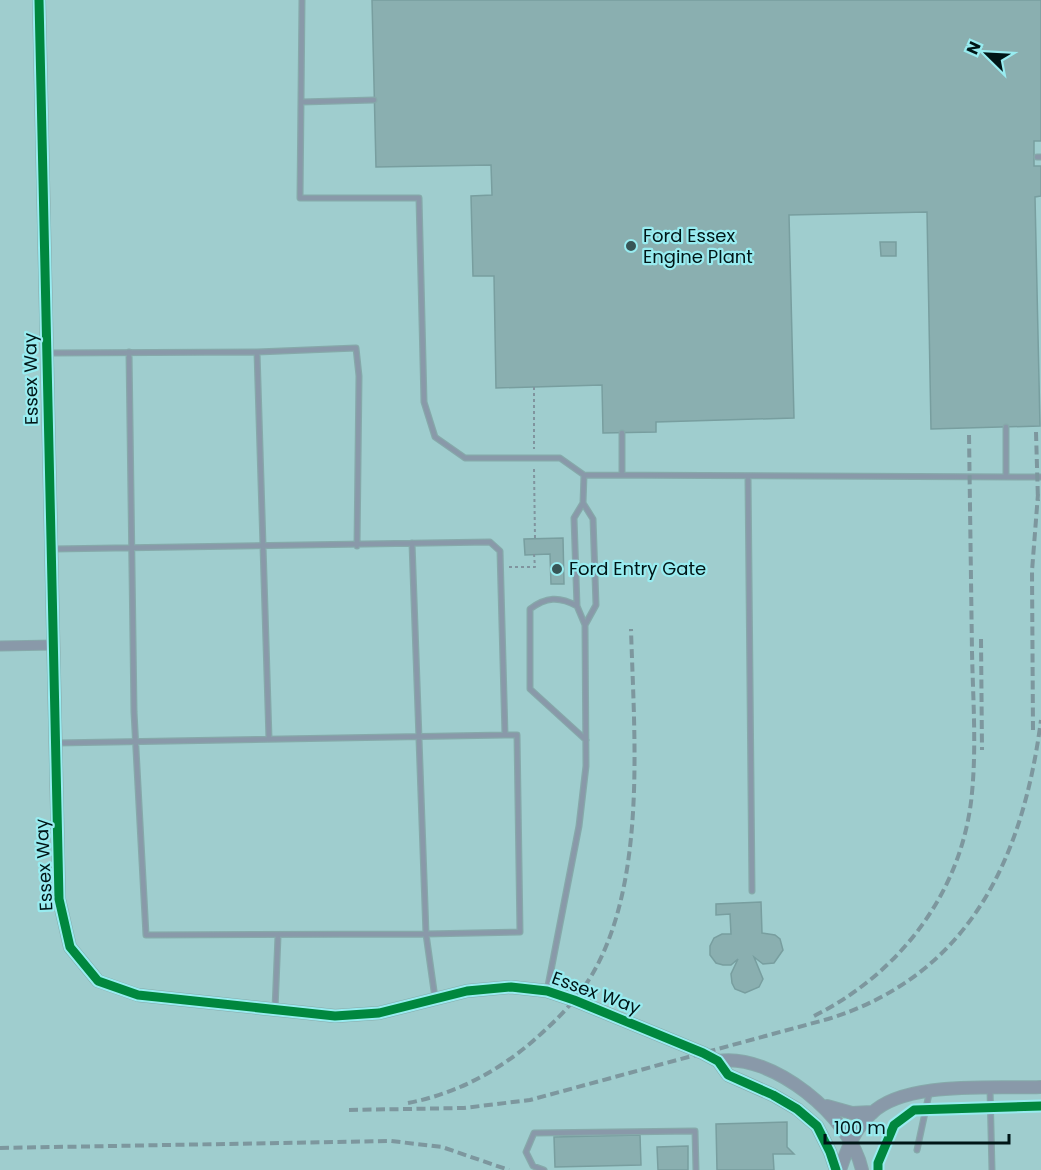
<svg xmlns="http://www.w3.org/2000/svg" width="1041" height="1170" viewBox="0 0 1041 1170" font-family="Poppins,sans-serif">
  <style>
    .building { fill: #8aafb0; stroke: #789e9f; stroke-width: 1.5 }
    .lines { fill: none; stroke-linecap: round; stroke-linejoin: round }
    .service-casing { stroke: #86a9aa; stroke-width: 7 }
    .minor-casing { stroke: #86a9aa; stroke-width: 11 }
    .tertiary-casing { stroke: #86a9aa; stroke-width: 14 }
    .path { stroke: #80949e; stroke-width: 2; stroke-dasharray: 3 3; stroke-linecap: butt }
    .service { stroke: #8999a9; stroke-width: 4.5 }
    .minor { stroke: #8999a9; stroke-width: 9 }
    .tertiary { stroke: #8999a9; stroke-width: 12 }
    .rail { stroke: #7d979e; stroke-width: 4; stroke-dasharray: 9 4.5; stroke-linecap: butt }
    .cycleway-casing { stroke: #98ecf0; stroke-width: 13 }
    .cycleway { stroke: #00873e; stroke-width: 9 }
    .poi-dot { fill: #385556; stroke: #98ecf0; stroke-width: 2 }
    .labels { text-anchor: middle; stroke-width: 4.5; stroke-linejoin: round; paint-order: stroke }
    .poi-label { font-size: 18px; fill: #001516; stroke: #98ecf0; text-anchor: start }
    .street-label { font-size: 18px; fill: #001516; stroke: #98ecf0 }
  </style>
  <rect width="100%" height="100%" fill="#9fcdce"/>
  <path class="building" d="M372,0H1041V141H1034V166H1041V196L1035,197L1040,426L931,429L927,212L789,215L794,418L656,422V432L603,433L602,385L496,388L494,276H473L471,196L492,195L491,165L376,167Z
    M880,242H896V256H881Z
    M563,538L564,584H551L550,554L525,555L524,539Z
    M761,902L762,933L775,935L780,939L783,950L774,963L763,964L754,957L763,979L759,987L745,993L735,989L732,983L731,974L738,959L731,965H723L716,963L710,955V946L714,938L722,934H731L730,914L716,915V904Z
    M787,1122V1147L794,1154H773L774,1170H717L716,1124Z
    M640,1135L641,1165L555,1167L554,1137Z
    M688,1146V1170H658L657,1147Z"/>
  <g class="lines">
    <defs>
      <path id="service" d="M302,0L300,198H419L424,402L435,437L465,458H560L584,475L583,503L574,518L577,606L585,625L586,766L579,826L547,991
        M301,102L374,100
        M1037,157H1041
        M129,352L134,712L146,935L426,934L435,998
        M257,352L269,739
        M49,353L257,352L356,348L359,376L357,546
        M1006,427V477
        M584,475L1041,477
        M622,475V433
        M748,476L752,891
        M583,503L593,519L596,605L585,625
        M412,543L426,934L520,932L517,735H505
        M53,549L490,542L500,551L505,735L56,743
        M577,606C559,596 546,597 530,609V689L586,740
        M275,1009L278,936
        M990,1089L992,1170
        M917,1150L929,1094
        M544,1170L533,1166L526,1152L534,1133L695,1131L696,1170"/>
      <path id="minor" d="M0,646L54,645"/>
      <path id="tertiary" d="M39,0L59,899L70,947L98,981L138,995L335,1016L379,1013L467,991L511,987L547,991L574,1000L703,1053L718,1061L728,1075L773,1095L797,1109L817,1126L830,1152L836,1170
        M718,1061C772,1052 851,1117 862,1170
        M827,1106L852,1113L872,1112
        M840,1170C847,1149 854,1130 871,1114C904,1080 995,1089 1041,1087"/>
    </defs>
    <use href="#service" class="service-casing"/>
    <use href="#minor" class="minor-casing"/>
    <use href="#tertiary" class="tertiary-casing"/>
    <path class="path" d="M534,387V449
      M534,469L535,538
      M509,567H535L534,554"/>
    <use href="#service" class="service"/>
    <use href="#minor" class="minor"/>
    <use href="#tertiary" class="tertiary"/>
    <path class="rail" d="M1036,432L1038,501
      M981,639L982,750
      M1033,730L1032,571L1038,494
      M814,1016C898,974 959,896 971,802C977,752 973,701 972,652C971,579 970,506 969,434
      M408,1103C455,1094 497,1072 533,1041C556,1021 578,999 593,973C647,879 634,735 631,629
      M349,1110L464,1108L530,1100L828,1019C970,975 1023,858 1041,720
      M0,1148L391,1141L442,1147L509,1170"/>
    <defs>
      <path id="cycleway" d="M39,0L59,899L70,947L98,981L138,995L335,1016L379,1013L467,991L511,987L547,991L574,1000L703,1053L718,1061L728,1075L773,1095L797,1109L817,1126L830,1152L836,1170
        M878,1170V1163L894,1125L914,1110L1041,1106"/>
    </defs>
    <use href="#cycleway" class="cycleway-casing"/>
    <use href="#cycleway" class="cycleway"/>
  </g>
  <g class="poi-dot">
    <circle cx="631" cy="246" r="6"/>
    <circle cx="557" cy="569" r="6"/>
  </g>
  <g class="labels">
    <g class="poi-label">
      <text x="643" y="242">Ford Essex<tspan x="643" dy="21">Engine Plant</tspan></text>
      <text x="569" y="575">Ford Entry Gate</text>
    </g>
    <g class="street-label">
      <text transform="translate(31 379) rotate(-91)" y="6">Essex Way</text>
      <text transform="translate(44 865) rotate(-93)" y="6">Essex Way</text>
      <text transform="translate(596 993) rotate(20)" y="6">Essex Way</text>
    </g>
  </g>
  <g transform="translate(987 54) rotate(294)" stroke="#98ecf0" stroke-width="4.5" paint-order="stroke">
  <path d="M0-4.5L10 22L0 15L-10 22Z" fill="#001516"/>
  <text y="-9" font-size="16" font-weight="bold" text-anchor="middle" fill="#001516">N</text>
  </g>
  <path d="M825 1134v9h184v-9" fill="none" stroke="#001516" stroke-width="3"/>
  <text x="834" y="1134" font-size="18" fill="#001516" stroke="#98ecf0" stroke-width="4.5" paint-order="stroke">100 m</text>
</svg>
